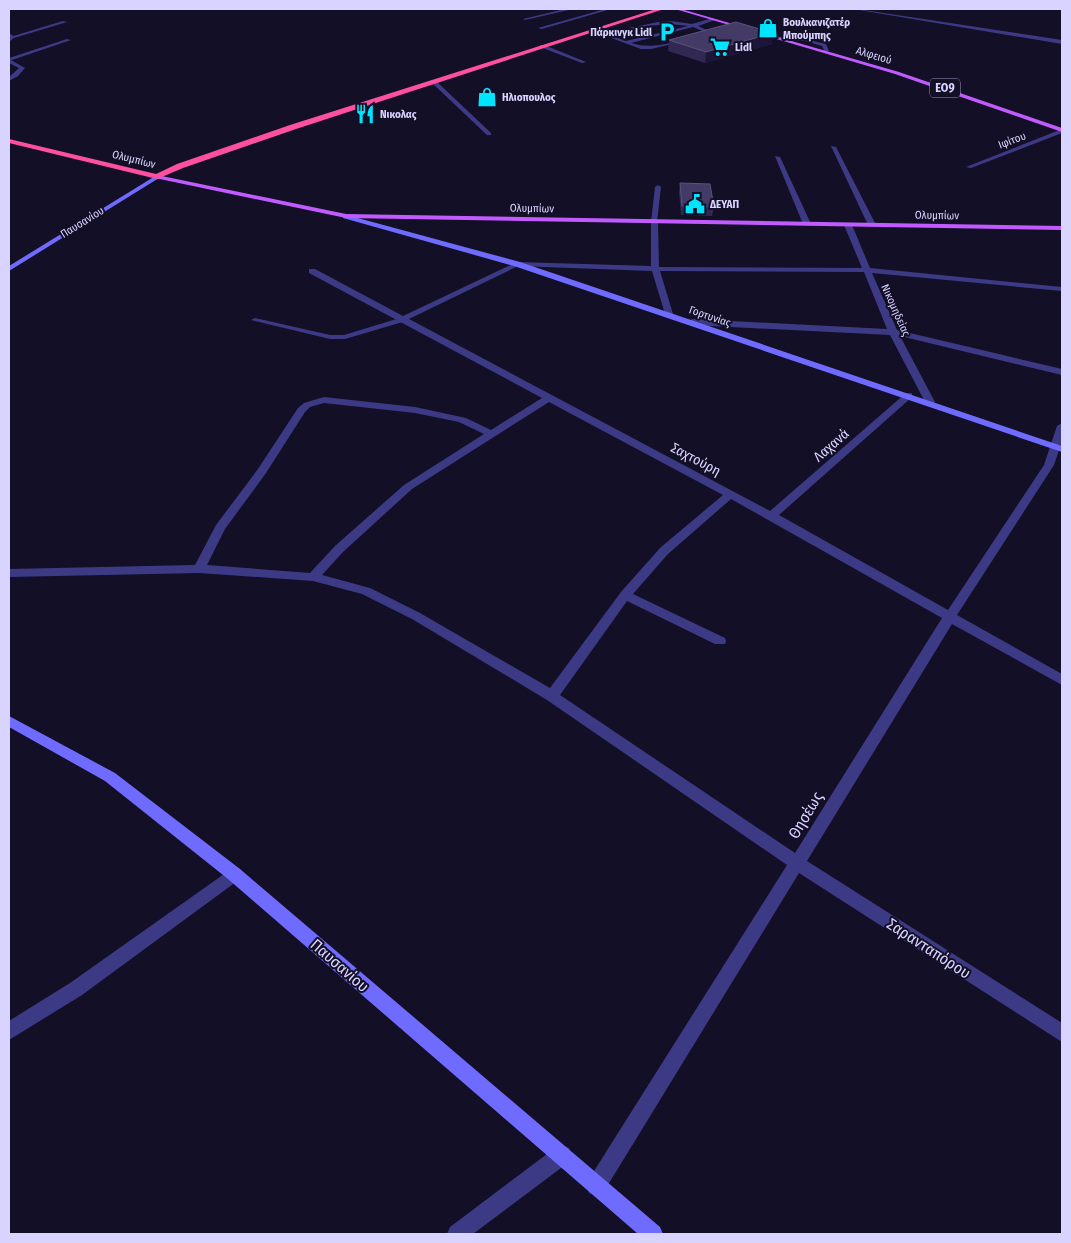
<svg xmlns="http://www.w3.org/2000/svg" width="1071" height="1243" viewBox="0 0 1071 1243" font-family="'Fira Sans Condensed',sans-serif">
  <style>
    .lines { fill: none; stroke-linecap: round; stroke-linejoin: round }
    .lane { fill: #3d3a85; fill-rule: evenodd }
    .street { fill: #3d3a85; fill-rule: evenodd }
    .secondary { fill: #6f6bff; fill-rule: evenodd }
    .primary { fill: #c25bff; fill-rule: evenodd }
    .highway { fill: #ff4fa3; fill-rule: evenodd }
    .wall { fill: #312854 }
    .shaded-wall { fill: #1d163a }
    .building { fill: #433a66; stroke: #5a527e }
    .labels { text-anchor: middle; stroke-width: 4; stroke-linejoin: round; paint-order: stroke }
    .far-poi-label { font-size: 11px; font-weight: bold; fill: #d9d4ff; stroke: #130f26; text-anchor: start }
    .far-street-label { font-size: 11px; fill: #d9d4ff; stroke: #130f26 }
    .shield { fill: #130f26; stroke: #9e99be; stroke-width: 1 }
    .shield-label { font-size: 12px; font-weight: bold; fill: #d9d4ff }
    .street-label { font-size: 14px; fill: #d9d4ff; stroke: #130f26 }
    .near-street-label { font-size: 16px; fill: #d9d4ff; stroke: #130f26 }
  </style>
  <rect width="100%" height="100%" fill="#130f26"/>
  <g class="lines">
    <path class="lane" d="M605,9H611L542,29L538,28Z
      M713,18L715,20L698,26L711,32L701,38L697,37L705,32L693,27L631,43C649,49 665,44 683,40L685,41L651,49H641L590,30L592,29L605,33L658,22L671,21L692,24ZM671,24L688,26L626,41L609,35L646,26Z
      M63,21L67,22L14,38L10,37Z
      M779,37L805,39L826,44L829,51L825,52L822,46L805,41L777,39Z
      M67,39L71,40L9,61V58Z
      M540,45H544L586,62L582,63L540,47Z
      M431,80H435L491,133V135H487L431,82Z
      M658,185L661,187L657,222L654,224L651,222L655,187Z
      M403,317H406V321L345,339H330L251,320L255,318L330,335H344Z"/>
    <path class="street" d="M565,9H573L525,20L523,19Z
      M857,9L1062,40V44L859,10Z
      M9,33L15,37L9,42Z
      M9,59L25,68L18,76L9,81V77L19,68L9,63Z
      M1062,129V133L971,168L966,167Z
      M831,146L836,147L876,225L875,227L868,225Z
      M775,156L780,157L811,224L810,226L803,224Z
      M651,220L658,222L659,267L862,268L844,225L848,223L852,225L870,268L1062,287V291L872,273L897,330L1062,369V375L900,336L935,402L930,405L925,402L890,335L692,325L688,322L692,319L887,329L864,272L660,271L673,314L669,317L665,314L652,271L518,266L409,319L770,511L906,393H912V397L779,515L948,610L1044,465L1057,426L1062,423V441L1054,465L957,615L1062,674V685L952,624L807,861L1062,1023V1042L799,873L603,1193L596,1196L589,1193L586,1186L589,1179L787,865L547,700L412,619L362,594L313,581L199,573L9,577V569L195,565L216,525L258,469L298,408L304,403L324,397L415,407L466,418L491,430L542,398L309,273V269H315L403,316L517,262L651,266ZM549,402L723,495L660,548L621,592L550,688L420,613L370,588L322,575L343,552L412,489ZM324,403L415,413L459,422L484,434L404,485L335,546L310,573L207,565L225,529L266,473L305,412L310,407ZM731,499L942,618L795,853L560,695L627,601L715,644H725L726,641L725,638L633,594L668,554Z
      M234,867L240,869L242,874L240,879L82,995L9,1040V1021L70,983Z
      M562,1145L569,1148L572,1155L569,1162L473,1234H447L450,1227L555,1148Z"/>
    <path class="secondary" d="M157,175L160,177L159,178L9,271V266Z
      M343,214L520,262L1062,446V452L514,266L343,218Z
      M9,716L115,773L240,869L660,1227L663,1234H638L228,879L105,781L9,727Z"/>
    <path class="primary" d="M675,9H681L899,72L1062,128V132L895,74Z
      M157,175L346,214L1062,226V230L346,218L155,178V176Z"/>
    <path class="highway" d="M656,9H664L296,129L183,168L157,179L9,143V139L156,174L177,164L290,125Z"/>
  </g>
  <path class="wall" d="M669,40L772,44L705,63L668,51Z
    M680,183L714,207L712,216L681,215L679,192Z"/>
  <path class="shaded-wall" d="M773,33L772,44L705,63L706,52Z"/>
  <path class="building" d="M736,22L773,33L706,52L669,40Z
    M680,183L710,184L714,207L682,206Z"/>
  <defs>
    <symbol id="shop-bare" viewBox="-9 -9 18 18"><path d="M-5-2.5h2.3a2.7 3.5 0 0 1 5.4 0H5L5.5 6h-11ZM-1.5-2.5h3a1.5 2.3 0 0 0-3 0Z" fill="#00e5ff" stroke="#130f26" stroke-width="2.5" paint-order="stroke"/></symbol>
    <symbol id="parking-bare" viewBox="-9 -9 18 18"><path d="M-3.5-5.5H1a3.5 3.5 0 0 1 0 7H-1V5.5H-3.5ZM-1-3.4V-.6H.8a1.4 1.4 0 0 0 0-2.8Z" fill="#00e5ff" stroke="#130f26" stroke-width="2.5" paint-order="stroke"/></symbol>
    <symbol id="supermarket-bare" viewBox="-9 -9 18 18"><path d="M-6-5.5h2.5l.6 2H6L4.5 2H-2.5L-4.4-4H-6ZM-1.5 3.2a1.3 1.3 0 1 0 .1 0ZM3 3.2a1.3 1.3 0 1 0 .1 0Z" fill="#00e5ff" stroke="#130f26" stroke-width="2.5" paint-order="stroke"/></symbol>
    <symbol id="restaurant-bare" viewBox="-9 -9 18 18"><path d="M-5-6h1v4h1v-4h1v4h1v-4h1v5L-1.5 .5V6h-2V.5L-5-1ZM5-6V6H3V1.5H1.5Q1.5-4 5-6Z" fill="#00e5ff" stroke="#130f26" stroke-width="2.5" paint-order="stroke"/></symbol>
    <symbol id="civic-bare" viewBox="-9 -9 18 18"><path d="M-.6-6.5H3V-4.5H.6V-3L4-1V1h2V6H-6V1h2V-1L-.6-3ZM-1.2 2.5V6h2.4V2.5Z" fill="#00e5ff" stroke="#130f26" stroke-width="2.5" paint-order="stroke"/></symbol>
  </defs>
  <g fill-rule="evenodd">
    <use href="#shop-bare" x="754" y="14" width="28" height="28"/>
    <use href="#parking-bare" x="653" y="18" width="28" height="28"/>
    <use href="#supermarket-bare" x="706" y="33" width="28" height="28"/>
    <use href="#shop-bare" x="473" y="83" width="28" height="28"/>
    <use href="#restaurant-bare" x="351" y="100" width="28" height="28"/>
    <use href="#civic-bare" x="681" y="190" width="28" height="28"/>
  </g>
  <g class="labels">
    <g class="far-poi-label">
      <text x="783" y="26">Βουλκανιζατέρ<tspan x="783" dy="13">Μπούμπης</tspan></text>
      <text x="652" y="36" text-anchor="end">Πάρκινγκ Lidl</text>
      <text x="735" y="51">Lidl</text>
      <text x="502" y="101">Ηλιοπουλος</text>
      <text x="380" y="118">Νικολας</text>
      <text x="710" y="208">ΔΕΥΑΠ</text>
    </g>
    <g class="far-street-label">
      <text transform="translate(874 55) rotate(17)" y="4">Αλφειού</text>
      <text transform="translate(1012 140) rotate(-21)" y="4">Ιφίτου</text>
      <text transform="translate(134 159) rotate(14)" y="4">Ολυμπίων</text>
      <text transform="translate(532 208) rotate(1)" y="4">Ολυμπίων</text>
      <text transform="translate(937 215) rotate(1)" y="4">Ολυμπίων</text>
      <text transform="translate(82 222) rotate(-32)" y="4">Παυσανίου</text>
      <text transform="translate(896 310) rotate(66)" y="4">Νικομηδείας</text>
      <text transform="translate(710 316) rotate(19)" y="4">Γορτυνίας</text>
    </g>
    <rect class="shield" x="930" y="78.5" width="30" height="19" rx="4"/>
    <g class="shield-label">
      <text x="945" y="92">ΕΟ9</text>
    </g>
    <g class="street-label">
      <text transform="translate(831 445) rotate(-41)" y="5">Λαχανά</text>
      <text transform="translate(696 459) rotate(28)" y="5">Σαχτούρη</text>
    </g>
    <g class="near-street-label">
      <text transform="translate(805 815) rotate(-59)" y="6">Θησέως</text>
      <text transform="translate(929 948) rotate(33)" y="6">Σαρανταπόρου</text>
      <text transform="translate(340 965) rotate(41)" y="6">Παυσανίου</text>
    </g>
  </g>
  <rect width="1071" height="1243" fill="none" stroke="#d9d4ff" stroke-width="20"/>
</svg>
